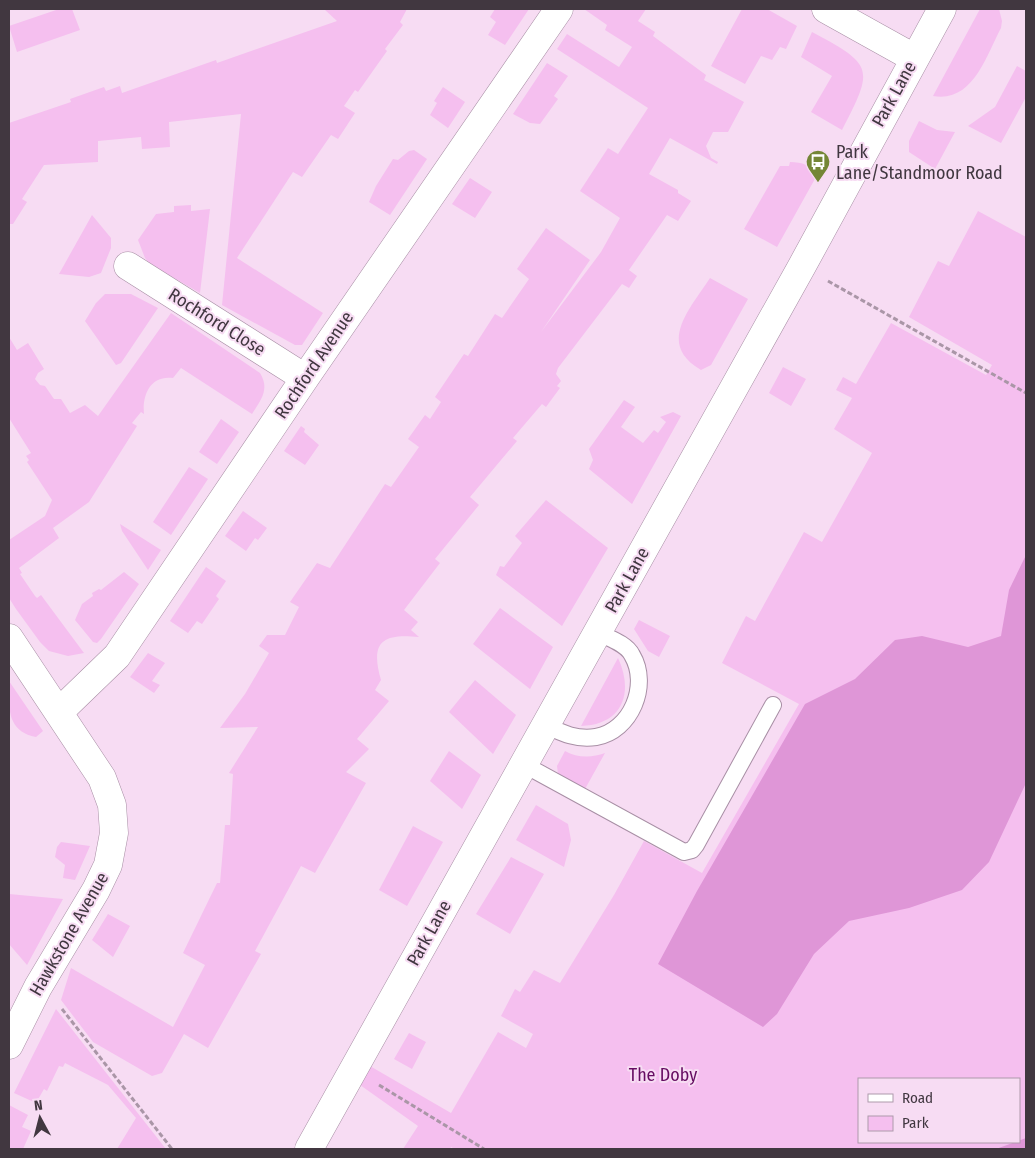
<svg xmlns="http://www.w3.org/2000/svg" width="1035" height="1158" viewBox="0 0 1035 1158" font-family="'Fira Sans Condensed',sans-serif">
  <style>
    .green { fill: #f5bfef; fill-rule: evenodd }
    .forest { fill: #df96d7 }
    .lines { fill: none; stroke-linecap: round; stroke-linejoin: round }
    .service-casing { stroke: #a88fa5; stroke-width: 18 }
    .minor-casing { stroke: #a88fa5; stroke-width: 29 }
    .path { stroke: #aa96a7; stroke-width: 3; stroke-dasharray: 5 2.5; stroke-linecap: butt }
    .service { stroke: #fff; stroke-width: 16 }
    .minor { stroke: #fff; stroke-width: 28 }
    .labels { text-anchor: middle; stroke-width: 4; stroke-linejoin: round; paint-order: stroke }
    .street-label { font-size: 18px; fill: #413740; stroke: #f7dcf3 }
    .poi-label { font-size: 18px; fill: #413740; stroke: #f7dcf3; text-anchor: start }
    .park-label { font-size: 18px; fill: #660d62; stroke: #f7dcf3 }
  </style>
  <rect width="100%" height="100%" fill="#f7dcf3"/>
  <path class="green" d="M59,9H72L80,30L17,52L9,26Z
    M324,9H407L400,22L403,25L385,49L387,51L358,92L355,90L344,106L355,113L338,139L331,135L302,177L293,172L237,258L323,313L302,345H295L222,305L241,114L169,122L170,147L142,149L141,137L98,141V162L44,165L22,199L27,202L13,224H9V123L71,102L70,99L104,87L106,91L120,86L122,93L216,60L217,63L337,21Z
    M495,9H529L505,45L488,35L496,22L490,17Z
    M584,9H646L638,21L655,32L653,36L706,75L704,80L744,102L728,132H713L706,146L711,158L718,162L717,164L670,138L649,174L678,190V193L691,201L678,221L667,215L629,270L637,276L629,288L622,284L558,368L556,374L561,381L557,386L560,388L546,407L542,404L513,438L517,441L470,497L479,505L435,559L440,563L404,610L418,622L411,630L419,637C382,633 370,642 381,680L375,690L389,701L357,739L369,749L346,772L366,783L315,873L301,866L255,951L261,954L208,1048L184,1034L162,1073L152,1076L93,1042L61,1000L71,968L173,1027L205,965L183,953L217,883H220L225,825H230L233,774L229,773L258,727L220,728L245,694L269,653L259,646L267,635H285L299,607L290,602L317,563L330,568L385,484L391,487L419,447L408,439L425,415L430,419L441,402L435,397L464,354L468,356L495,314L502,318L529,279L517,269L546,228L590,260L541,332L601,252L620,218L580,191L608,148L618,154L648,108L557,49L567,34L619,67L632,47L605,30L607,25Z
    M742,9H767L797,26L786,49L780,47L772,60L761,56L745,84L711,66Z
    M980,9H999L1002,21L1001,28C986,56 973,103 933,96Z
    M812,32C874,65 874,68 842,130L811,112L832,76L801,57Z
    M547,63L568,76L554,96L558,99L540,124L530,123L513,114Z
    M1017,66L1026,71V97L1001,143L968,126L995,107Z
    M443,87L465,102L448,128L430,115L437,103L434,101Z
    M919,121L937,130L955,132L935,169L909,152V141Z
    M414,150L427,159L390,215L369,202L376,186L393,159L398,160L409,151Z
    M790,162C802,162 812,165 816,177L777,247L744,229L780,166H789Z
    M470,178L492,192L475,218L452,204Z
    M191,205V211L210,209L200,293L150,264L145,258L138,240L156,214L174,212V206Z
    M978,211L1026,237V1149H455L451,1147L450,1149H403L418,1126L353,1080L363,1062L451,1113L498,1032L526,1048L533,1034L501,1016L515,989L520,992L534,970L560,983L614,895L644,841L702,873L799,704L722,663L746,616L755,621L804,532L822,542L872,453L834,429L852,398L836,390L843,377L856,384L891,323L986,375L992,365L909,317L938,261L949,266ZM859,1079H1019V1142H859Z
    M92,215L111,238V248L101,273L89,277L59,274Z
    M710,278L748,299L711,365L701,370C656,344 690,309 710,278Z
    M105,294H131L158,308L121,363L116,365L85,321L96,303Z
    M171,313L260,373C270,389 261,400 252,414L181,368L173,378C151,375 142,394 144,414L141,412L132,423L137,426L89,502L53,528L59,538L19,568L22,573L20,574L35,596L37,598L41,595L84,653L68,656L49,651L40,642L16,609L9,598V540L45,516L52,500L27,462L29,460L26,456L31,453L9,418V337L17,350L28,343L44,369L38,373L35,379L40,385L45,386L54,399H61L70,413L85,405L98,416Z
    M783,367L806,379L791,406L769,393Z
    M624,400L635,407L621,427L643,443L654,430L658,433L666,422L660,417L673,412L681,416L632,504L589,469L593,460L589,449Z
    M221,419L239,432L217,464L199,452Z
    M301,426L305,429L304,432L319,445L305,465L284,451Z
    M189,467L208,479L171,535L153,522Z
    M546,500L608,548L562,626L496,575L500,566L504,567L522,543L515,536Z
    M243,511L267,528L258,540L255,538L246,551L225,536Z
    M120,524L161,550L148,570L122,531Z
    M206,567L226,581L216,596L219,599L202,624L197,621L188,633L170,621Z
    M124,572L139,584L101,639L97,643L93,642L75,620L82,604L93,596L92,593L99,589L101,590Z
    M500,608L553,647L530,689L473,644Z
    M639,620L670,636L659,657L648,651L634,629Z
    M148,653L165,663L152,681L160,685L154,693L130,677Z
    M618,658C634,692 623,725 581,726Z
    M475,680L516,715L493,754L449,712Z
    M9,681L43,731L36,737C5,731 9,704 9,681Z
    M449,751L481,775L462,809L430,781Z
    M565,751C577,758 592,758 605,753L585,789L558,774L557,766Z
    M536,805L568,824L571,840L564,867L516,840Z
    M413,826L443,842L407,906L379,890Z
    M61,842L90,846L75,880L63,878L65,865L55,857L57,847Z
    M511,857L544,874L510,934L476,914Z
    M9,894L63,899L27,965L9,944Z
    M108,914L130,926L113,957L92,940Z
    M56,1009L166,1149H117L136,1118L108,1085L65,1063L63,1067L59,1066L47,1091L44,1089L36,1103L14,1093Z
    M409,1033L426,1042L412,1069L394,1059Z
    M9,1105L28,1115L22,1127L31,1131L23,1149H9Z"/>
  <path class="forest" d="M1026,555V783L989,862L962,890L909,908L849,921L814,954L777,1014L763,1027L658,964L697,891L805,704L855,679L895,640L922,636L968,647L1001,636L1009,590Z
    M1026,1138V1149H996Z"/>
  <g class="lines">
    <defs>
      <path id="service" d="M545,725C562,733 576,740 596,737C631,731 650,685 632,655C626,643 608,638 597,632
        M523,764L684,852L692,850L696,845L773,705"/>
      <path id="minor" d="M826,9L914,58
        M128,266L305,378
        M9,638L102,778L112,805L114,833L108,865L96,890L38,987L9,1045
        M59,712L117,656L305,378L559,9
        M309,1149L802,266L942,9"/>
    </defs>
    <use href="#service" class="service-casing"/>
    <use href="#minor" class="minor-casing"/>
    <path class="path" d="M828,281L1026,393
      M62,1009L172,1149
      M379,1085L484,1149"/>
    <use href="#service" class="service"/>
    <use href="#minor" class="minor"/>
  </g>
  <defs>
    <symbol id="bus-pin" viewBox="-11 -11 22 30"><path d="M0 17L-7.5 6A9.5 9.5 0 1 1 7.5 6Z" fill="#748636" stroke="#f7dcf3"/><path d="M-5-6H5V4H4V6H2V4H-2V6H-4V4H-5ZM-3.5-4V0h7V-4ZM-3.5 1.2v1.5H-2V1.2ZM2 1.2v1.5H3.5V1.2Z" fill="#fff"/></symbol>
  </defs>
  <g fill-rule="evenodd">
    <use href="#bus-pin" x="804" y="148" width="28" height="38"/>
  </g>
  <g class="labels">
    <g class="street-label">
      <text transform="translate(894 94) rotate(-61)" y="6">Park Lane</text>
      <text transform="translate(217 322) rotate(32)" y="6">Rochford Close</text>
      <text transform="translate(314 365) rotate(-56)" y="6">Rochford Avenue</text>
      <text transform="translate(627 580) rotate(-61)" y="6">Park Lane</text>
      <text transform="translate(429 933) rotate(-61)" y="6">Park Lane</text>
      <text transform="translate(69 934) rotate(-60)" y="6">Hawkstone Avenue</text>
    </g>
    <g class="poi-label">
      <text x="836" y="158">Park<tspan x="836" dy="21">Lane/Standmoor Road</tspan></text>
    </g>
    <g class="park-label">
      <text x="663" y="1081">The Doby</text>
    </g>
  </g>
  <rect width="1035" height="1158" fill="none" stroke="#413740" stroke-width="20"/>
  <rect x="858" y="1078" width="162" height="65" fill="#f7dcf3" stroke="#ae9aab"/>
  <rect x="868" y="1094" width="25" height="8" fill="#ffffff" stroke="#ae9aab"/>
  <text x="902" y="1103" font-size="15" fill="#413740">Road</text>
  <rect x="868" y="1116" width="25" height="15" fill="#f5bfef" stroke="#ae9aab"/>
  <text x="902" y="1128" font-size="15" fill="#413740">Park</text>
  <g transform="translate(40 1118) rotate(353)" stroke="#f7dcf3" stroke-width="4" paint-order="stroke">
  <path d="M0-4L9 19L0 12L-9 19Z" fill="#413740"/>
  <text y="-8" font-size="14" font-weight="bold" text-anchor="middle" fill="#413740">N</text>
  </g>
</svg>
